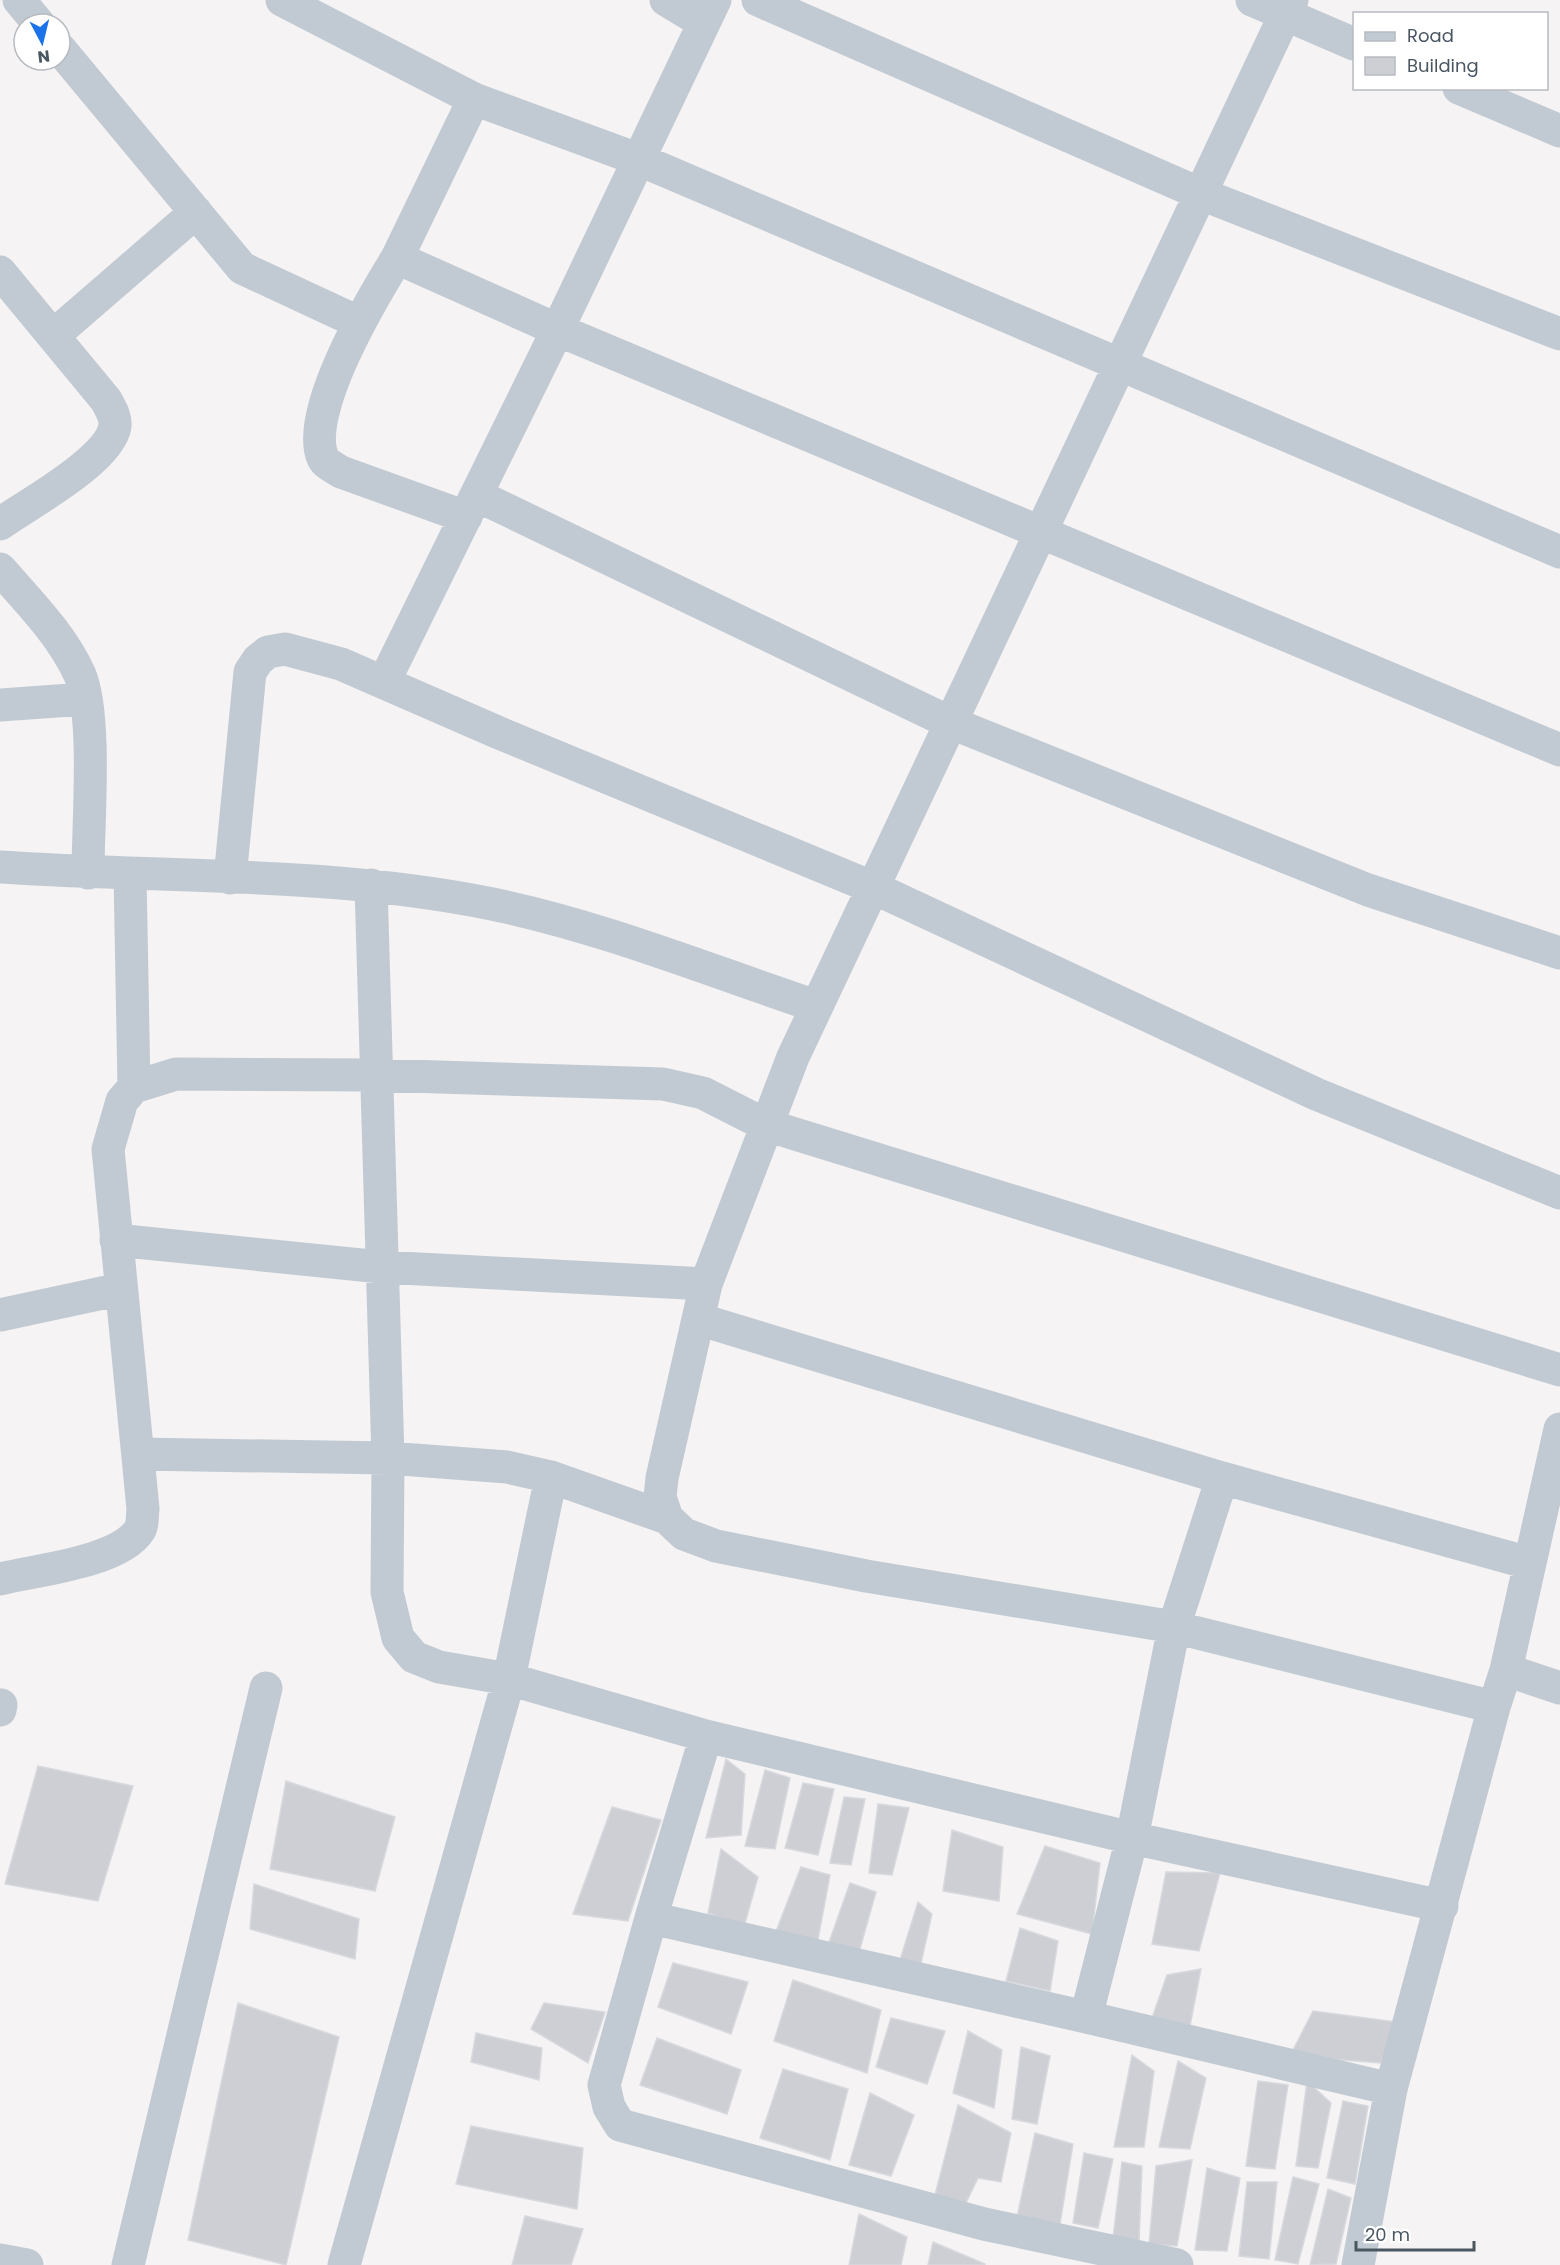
<svg xmlns="http://www.w3.org/2000/svg" width="1560" height="2265" viewBox="0 0 1560 2265" font-family="Poppins,sans-serif">
  <style>
    .building { fill: #cdcfd5; stroke: #d7d9de; stroke-width: 1.5 }
    .lines { fill: none; stroke-linecap: round; stroke-linejoin: round }
    .minor { stroke: #c1cad2; stroke-width: 33 }
    .tertiary { stroke: #c1cad2; stroke-width: 33 }
  </style>
  <rect width="100%" height="100%" fill="#f5f3f3"/>
  <path class="building" d="M726,1759L745,1774L741,1835L706,1838Z
    M38,1766L133,1786L98,1901L5,1884Z
    M765,1770L790,1778L775,1849L745,1846Z
    M286,1781L395,1817L375,1891L270,1869Z
    M803,1783L834,1789L818,1855L785,1848Z
    M844,1797L865,1799L851,1865L830,1863Z
    M878,1804L909,1808L892,1875L869,1873Z
    M612,1807L661,1820L628,1921L573,1914Z
    M952,1830L1003,1847L999,1901L943,1891Z
    M1045,1846L1100,1863L1092,1934L1017,1914Z
    M721,1849L758,1877L744,1927L708,1913Z
    M801,1867L830,1875L817,1945L775,1934Z
    M1166,1872L1220,1873L1199,1951L1152,1944Z
    M850,1883L876,1892L858,1956L827,1948Z
    M254,1884L359,1919L355,1959L250,1929Z
    M918,1902L932,1914L919,1972L900,1960Z
    M1020,1928L1058,1941L1050,1991L1006,1981Z
    M673,1963L748,1982L731,2034L658,2007Z
    M1201,1969L1189,2031L1151,2021L1167,1975Z
    M793,1980L881,2010L867,2073L774,2041Z
    M238,2003L339,2037L286,2265L188,2240Z
    M544,2003L605,2012L588,2063L531,2029Z
    M1313,2011L1397,2022L1381,2063L1290,2056Z
    M891,2018L945,2031L927,2084L876,2067Z
    M968,2031L1002,2050L994,2108L953,2093Z
    M476,2033L542,2048L539,2080L471,2062Z
    M657,2038L741,2070L727,2114L640,2085Z
    M1021,2047L1050,2056L1037,2124L1012,2119Z
    M1132,2055L1154,2071L1144,2147H1114Z
    M1178,2061L1206,2078L1190,2149L1159,2147Z
    M783,2069L848,2089L830,2160L760,2138Z
    M1258,2081L1288,2085L1275,2169L1246,2166Z
    M1307,2081L1331,2103L1318,2168L1296,2166Z
    M870,2093L914,2115L891,2176L849,2165Z
    M1343,2101L1368,2106L1355,2184L1327,2178Z
    M958,2105L1011,2133L1001,2182L978,2178L965,2205L934,2199Z
    M471,2126L583,2148L577,2209L456,2184Z
    M1035,2133L1073,2144L1060,2224L1017,2217Z
    M1084,2153L1113,2159L1098,2228L1073,2223Z
    M1192,2160L1177,2246L1149,2244L1156,2166Z
    M1122,2162L1142,2166L1139,2242L1113,2238Z
    M1207,2168L1240,2178L1227,2251L1195,2250Z
    M1293,2177L1319,2184L1298,2264L1275,2260Z
    M1247,2182H1277L1269,2259L1239,2256Z
    M1328,2189L1351,2198L1336,2264L1310,2265Z
    M859,2214L907,2237L901,2265H849Z
    M525,2216L583,2229L571,2265H512Z
    M933,2242L985,2264V2265H928Z"/>
  <g class="lines">
    <path class="minor" d="M19,0L39,24
      M282,0L474,99
      M666,0L704,23
      M758,0L1201,194L1560,334
      M1252,0L1354,44
      M1292,0L793,1057L706,1284L662,1478L660,1497L667,1518L684,1534L716,1546L866,1576L1174,1627L1494,1707
      M60,49L242,268L358,322
      M1459,88L1560,131
      M397,258C373,297 303,413 323,458C326,464 335,468 341,472L466,517
      M0,272L106,400C110,408 116,416 115,426C110,460 28,504 0,524
      M54,335L196,212
      M476,495L949,722L1368,890L1560,953
      M1560,552L640,160L474,99L397,258L558,330L1560,750
      M0,569C29,602 62,635 80,675C97,717 88,824 88,873
      M384,682L554,337L715,0
      M0,705L85,699
      M0,867C164,878 330,871 492,904C603,927 708,970 816,1006
      M130,874L134,1087
      M230,878L250,672L258,660L268,652L285,649L341,664L497,732L874,888L1316,1094L1560,1193
      M371,885L388,1458L387,1592L398,1638L414,1657L439,1667L509,1679L706,1736L1132,1838L1442,1906
      M116,1240L381,1267L706,1284
      M0,1315L121,1289
      M698,1319L1222,1478L1529,1563
      M138,1454L388,1458L507,1467L551,1477L667,1518
      M1222,1478L1174,1627L1132,1838L1086,2017L1391,2089
      M0,1579C37,1570 118,1562 139,1531C143,1526 142,1516 143,1509L108,1149L122,1101L134,1087L176,1074L376,1075L663,1084L703,1093L766,1125L1560,1370
      M1506,1670L1560,1688
      M0,1710L1,1705
      M706,1736L651,1918L604,2085L609,2107L620,2125L984,2224L1177,2265
      M651,1918L1086,2017
      M128,2265L266,1688
      M344,2265L509,1679L551,1477
      M1358,2265L1391,2089L1494,1707L1506,1670L1560,1429"/>
    <path class="tertiary" d="M0,2260L27,2265"/>
  </g>
  <rect x="1353" y="12" width="195" height="78" fill="#ffffff" stroke="#b7bbc0" stroke-width="1.5"/>
  <rect x="1365" y="32" width="30" height="9" fill="#c1cad2" stroke="#b7bbc0" stroke-width="1.5"/>
  <text x="1407" y="42" font-size="18" fill="#4a5661">Road</text>
  <rect x="1365" y="57" width="30" height="18" fill="#cdcfd5" stroke="#b7bbc0" stroke-width="1.5"/>
  <text x="1407" y="72" font-size="18" fill="#4a5661">Building</text>
  <g transform="translate(42 42) rotate(173)"><circle r="28" fill="#ffffff" stroke="#b7bbc0" stroke-width="1.5"/>
  <path d="M0-4.5L10 22L0 15L-10 22Z" fill="#1a73e8"/>
  <text y="-9" font-size="16" font-weight="bold" text-anchor="middle" fill="#4a5661">N</text>
  </g>
  <path d="M1356 2241v9h118v-9" fill="none" stroke="#4a5661" stroke-width="3"/>
  <text x="1365" y="2241" font-size="18" fill="#4a5661" stroke="#ffffff" stroke-width="4.5" paint-order="stroke">20 m</text>
</svg>
